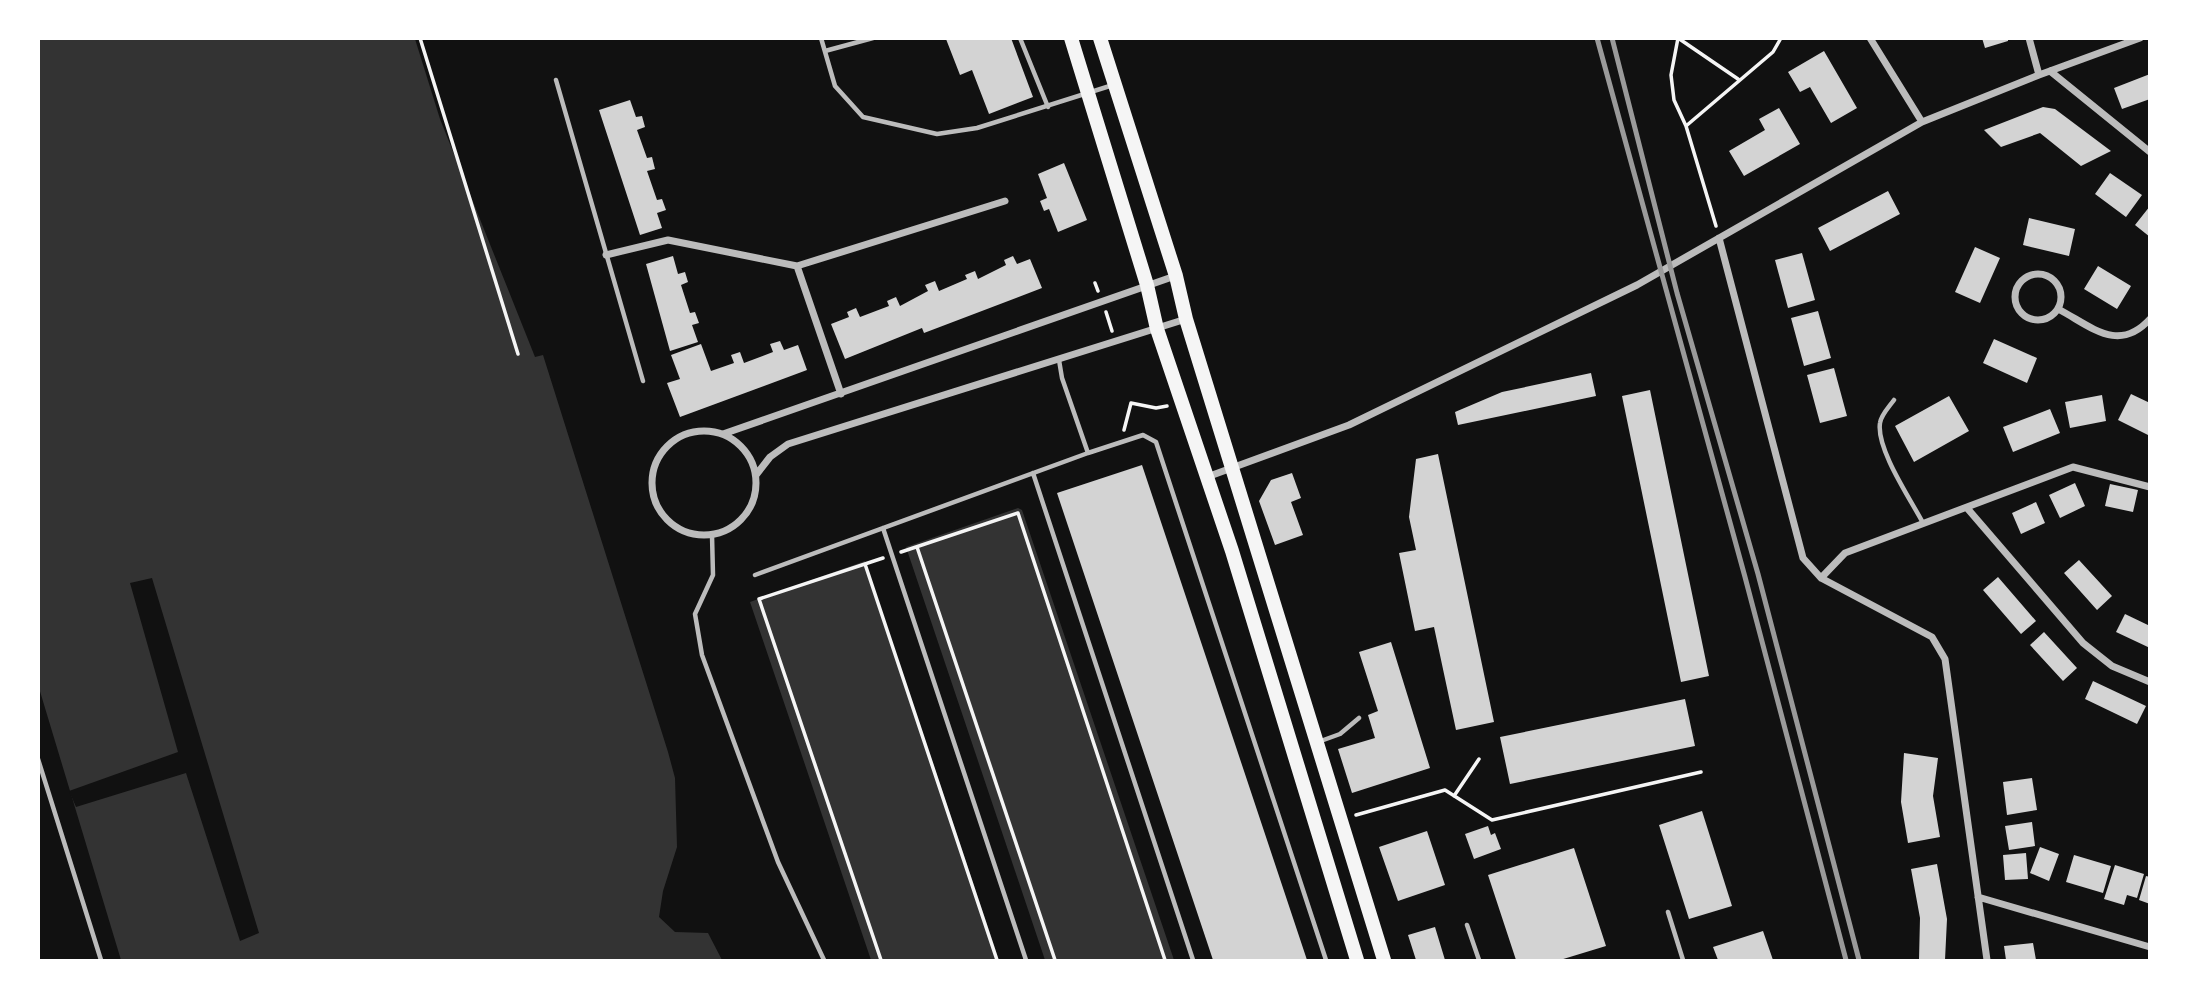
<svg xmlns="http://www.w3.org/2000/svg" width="2188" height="999" viewBox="0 0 2188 999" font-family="'PT Sans Narrow',sans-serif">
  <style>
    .water { fill: #333 }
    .pier { fill: #111 }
    .building { fill: #d3d3d3 }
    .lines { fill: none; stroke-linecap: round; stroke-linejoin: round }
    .path { stroke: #f5f5f5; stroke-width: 3.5 }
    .service { stroke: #bcbcbc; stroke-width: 4.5 }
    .minor { stroke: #bcbcbc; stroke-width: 7 }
    .trunk { stroke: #f5f5f5; stroke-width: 14 }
    .rail { stroke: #9a9a9a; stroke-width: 5 }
  </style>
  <rect width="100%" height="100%" fill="#111"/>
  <path class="water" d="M38,39H415L440,119L535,357L543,355L668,752L675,778L677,847L663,891L659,917L675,932L708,933L722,960H121L39,688Z
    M1018,508L1022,510L1174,960H1045L906,547Z
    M865,561L999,960H871L750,602Z"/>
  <path class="pier" d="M152,578L259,933L240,941L186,773L76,807L69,791L178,752L130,583Z"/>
  <path class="building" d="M1011,38L1033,97L989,114L972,70L960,75L946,39Z
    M1982,38H2008V41L1985,48Z
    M1824,51L1857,108L1831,123L1810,87L1800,92L1788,72Z
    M2150,74V99L2122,109L2114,88Z
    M630,100L636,117L642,116L645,127L637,130L647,158L652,157L655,169L647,171L657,200L662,199L666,210L657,213L662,228L640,235L599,110Z
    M2043,107L2055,109L2111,151L2081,166L2040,133L2001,147L1984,130Z
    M1779,108L1800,144L1744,176L1729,151L1765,130L1759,119Z
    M1064,163L1087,220L1058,232L1049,209L1044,211L1040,201L1047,198L1038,174Z
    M2110,173L2142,195L2126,217L2095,194Z
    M1888,191L1900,214L1830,251L1818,228Z
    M2150,206V237L2135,225Z
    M2029,218L2075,229L2069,256L2023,245Z
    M1975,247L2000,258L1980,303L1955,292Z
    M1802,253L1815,300L1788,308L1775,260Z
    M673,256L678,274L685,272L688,282L681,285L690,313L695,312L699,323L692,325L698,342L670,351L646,264Z
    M1013,256L1017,264L1030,259L1042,288L924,333L922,328L845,359L831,324L849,317L847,312L856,308L860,317L889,306L887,301L896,297L900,306L928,291L925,285L935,281L939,291L967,279L965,275L975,271L978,279L1006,265L1004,260Z
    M2098,266L2131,286L2117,309L2084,289Z
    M1818,311L1831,358L1804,366L1791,318Z
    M1994,339L2037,358L2027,383L1983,363Z
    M780,341L784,350L798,345L807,370L680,417L667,383L680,379L671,355L701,344L711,371L734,363L731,355L740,352L744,363L773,352L770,344Z
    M1834,368L1847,416L1820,423L1807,375Z
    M1591,373L1596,396L1458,425L1455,412L1502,392Z
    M1650,390L1709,676L1681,682L1622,396Z
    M2131,394L2150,403V436L2118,420Z
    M2102,395L2106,421L2070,428L2065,402Z
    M1949,396L1969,431L1914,462L1895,426Z
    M2050,409L2060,433L2013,452L2003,427Z
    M1438,454L1494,722L1456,730L1434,627L1415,631L1399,553L1416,550L1409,517L1416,459Z
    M1142,465L1307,960H1213L1057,493Z
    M1292,473L1301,498L1291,502L1303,535L1275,545L1259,501L1271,480Z
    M2075,483L2085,506L2060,518L2049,495Z
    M2110,484L2138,490L2133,512L2105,506Z
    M2036,502L2045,523L2021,534L2012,513Z
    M2079,560L2112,596L2097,610L2064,573Z
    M1998,577L2036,621L2021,634L1983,590Z
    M2125,614L2150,626V648L2116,632Z
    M2044,632L2077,668L2063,681L2030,645Z
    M1391,642L1430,768L1352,793L1338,749L1375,738L1368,715L1378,711L1359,652Z
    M2093,681L2146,706L2137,724L2085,699Z
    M1685,699L1695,746L1510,784L1500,737Z
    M1904,753L1938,758L1933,796L1940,837L1908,843L1901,802Z
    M2032,778L2037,810L2007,815L2003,782Z
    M1702,811L1732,906L1689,919L1659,825Z
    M2032,822L2035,846L2009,850L2005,826Z
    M1488,826L1491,835L1495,833L1501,849L1474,859L1465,834Z
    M1427,831L1445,885L1398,901L1379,847Z
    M2040,847L2059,854L2049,881L2030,873Z
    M1574,848L1606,946L1560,960H1516L1488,875Z
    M2026,853L2028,879L2005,880L2003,855Z
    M2074,855L2111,866L2103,893L2066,882Z
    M1937,864L1947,919L1945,960H1919L1920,918L1911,869Z
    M2115,865L2144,874L2137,898L2127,895L2124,905L2104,899Z
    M2146,876L2150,877V904L2139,900Z
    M1435,927L1445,960H1416L1408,935Z
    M1763,931L1773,960H1718L1713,947Z
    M2033,943L2036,960H2006L2004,946Z"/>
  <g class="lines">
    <path class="path" d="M420,38L518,354
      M1678,38L1671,75L1674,100L1686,126L1716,226
      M1678,38L1738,79
      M1686,126L1773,52L1781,38
      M1095,283L1098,291
      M1106,312L1112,331
      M1124,430L1131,403L1156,408L1167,406
      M917,547L1055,960
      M901,552L1018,513L1165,960
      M865,564L997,960
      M1454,796L1479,759
      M1356,815L1445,790L1492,820L1701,772
      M881,960L759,599L883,558"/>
    <path class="service" d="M821,38L835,86L863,117L937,134L977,128L1113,85
      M1020,38L1048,107
      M825,51L873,38
      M556,80L643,381
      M1894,400C1889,407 1881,415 1880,423C1876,449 1911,500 1923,523
      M1088,453L1143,435L1156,442L1326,960
      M1033,473L1193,960
      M883,528L1026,960
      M712,535L713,575L695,614L702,655L778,862L824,960
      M755,575L1088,453L1062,378L1059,360
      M1318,742L1340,734L1359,718
      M38,759L101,960
      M1668,912L1683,960
      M1467,925L1479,960"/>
    <path class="minor" d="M1870,38L1922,122
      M2029,38L2039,75
      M2050,71L2150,152
      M1719,238L1803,558L1821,578L1932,637L1945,659L1987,960
      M606,255L668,240L797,266L1005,201
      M797,266L841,394
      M2015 297a23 23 0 1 1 46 0a23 23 0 1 1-46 0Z
      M2058,309C2091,326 2118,354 2150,319
      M652 483a52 52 0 1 1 104 0a52 52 0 1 1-104 0Z
      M723,434L1175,276
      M756,475L770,457L788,444L1186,319
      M1207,477L1349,425L1637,285L1922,122L2039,75L2140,38
      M1967,508L2083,643L2112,666L2150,682
      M1821,578L1845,553L2073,467L2150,487
      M1978,897L2150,947"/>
    <path class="trunk" d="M1071,38L1147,285L1157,329L1232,551L1357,960
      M1100,38L1176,276L1186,319L1384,960"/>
    <path class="rail" d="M1597,38L1745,577L1846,960
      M1612,38L1677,293L1758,574L1859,960"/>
  </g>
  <rect width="2188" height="999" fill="none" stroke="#ffffff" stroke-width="80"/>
</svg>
